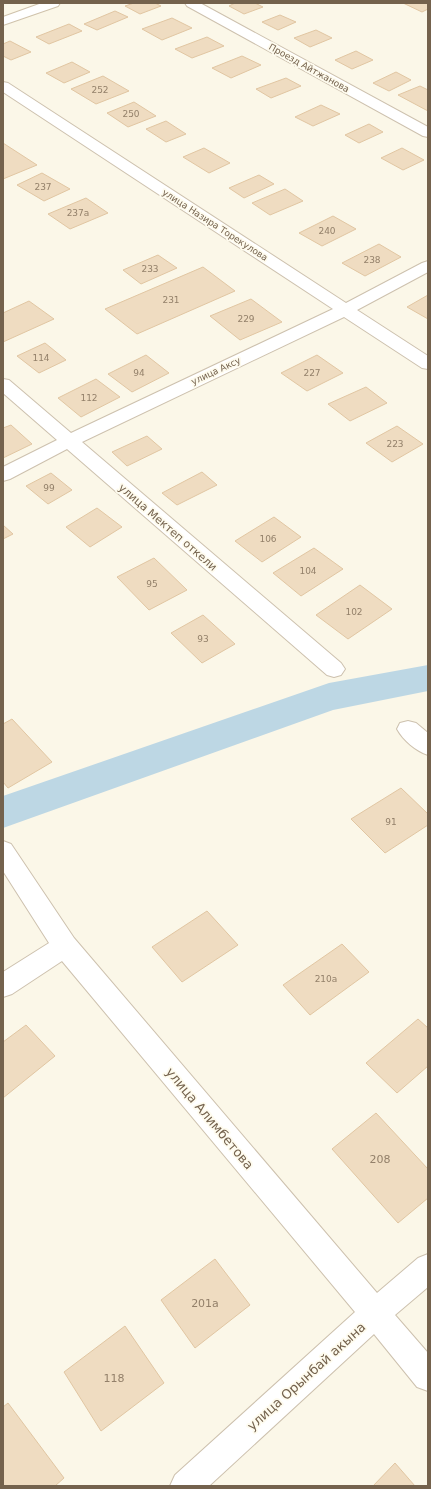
<svg xmlns="http://www.w3.org/2000/svg" width="431" height="1489" viewBox="0 0 431 1489" font-family="'DejaVu Sans',sans-serif">
  <style>
    .lines { fill: none; stroke-linecap: round; stroke-linejoin: round }
    .canal { fill: #bdd7e4; fill-rule: evenodd }
    .building { fill: #efdcc1; stroke: #e1c6a2 }
    .street-casing { stroke: #cdc1ae; stroke-width: 2 }
    .secondary-casing { stroke: #cfc2ab; stroke-width: 2 }
    .street { fill: #fff; fill-rule: evenodd }
    .secondary { fill: #fff; fill-rule: evenodd }
    .labels { text-anchor: middle; stroke-width: 3.5; stroke-linejoin: round; paint-order: stroke }
    .far-street-label { font-size: 9px; fill: #74624d; stroke: #fefbee }
    .number-label { font-size: 9px; fill: #93806a }
    .street-label { font-size: 11px; fill: #74624d; stroke: #fefbee }
    .near-number-label { font-size: 11px; fill: #93806a }
    .near-street-label { font-size: 13px; fill: #74624d; stroke: #fefbee }
  </style>
  <rect width="100%" height="100%" fill="#fbf7e8"/>
  <g class="lines">
    <path class="canal" d="M428,665V691L333,710L3,828V796L329,683Z"/>
  </g>
  <path class="building" d="M134,3H155L161,6L140,14L125,6Z
    M235,3H255L263,7L244,14L229,6Z
    M403,3H428V9L422,12Z
    M115,11L128,17L97,30L84,24Z
    M280,15L296,22L278,30L262,22Z
    M172,18L192,28L162,40L142,29Z
    M69,24L82,31L49,44L36,37Z
    M316,30L332,38L310,47L294,38Z
    M207,37L224,46L192,58L175,49Z
    M10,41L31,52L11,60L3,56V44Z
    M356,51L373,60L352,69L335,60Z
    M242,56L261,65L231,78L212,68Z
    M72,62L90,72L64,83L46,73Z
    M396,72L411,80L389,91L373,83Z
    M103,76L129,91L96,104L71,89Z
    M286,78L301,86L271,98L256,89Z
    M420,86L428,90V111L398,95Z
    M134,102L156,116L128,127L107,113Z
    M321,105L340,114L313,126L295,117Z
    M166,121L186,134L166,142L146,129Z
    M369,124L383,132L359,143L345,135Z
    M3,143L37,165L3,179Z
    M204,148L230,163L209,173L183,157Z
    M402,148L424,160L403,170L381,158Z
    M42,173L70,189L44,201L17,185Z
    M259,175L274,184L244,198L229,188Z
    M285,189L303,201L270,215L252,203Z
    M86,198L108,213L70,229L48,214Z
    M333,216L356,229L322,246L299,233Z
    M379,244L401,257L365,276L342,263Z
    M158,255L177,268L141,284L123,270Z
    M203,267L235,291L137,334L105,309Z
    M428,295V319L407,307Z
    M251,299L282,322L240,340L210,316Z
    M29,301L54,319L3,342V313Z
    M45,343L66,360L39,373L17,356Z
    M146,355L169,373L132,392L108,374Z
    M317,355L343,373L307,391L281,373Z
    M96,379L120,397L81,417L58,398Z
    M366,387L387,403L350,421L328,404Z
    M11,425L32,444L3,458V428Z
    M397,426L423,444L392,462L366,443Z
    M147,436L162,449L127,466L112,452Z
    M202,472L217,485L177,505L162,493Z
    M51,473L72,490L48,504L26,486Z
    M97,508L122,527L90,547L66,527Z
    M274,517L301,537L262,562L235,541Z
    M3,525L13,534L3,539Z
    M314,548L343,569L301,596L273,573Z
    M154,558L187,590L149,610L117,577Z
    M360,585L392,609L348,639L316,615Z
    M203,615L235,644L202,663L171,633Z
    M12,719L52,762L8,788L3,782V724Z
    M401,788L428,814V825L385,853L351,819Z
    M207,911L238,945L182,982L152,947Z
    M342,944L369,972L310,1015L283,985Z
    M418,1019L428,1028V1066L397,1093L366,1063Z
    M26,1025L55,1056L3,1098V1042Z
    M376,1113L428,1169V1198L398,1223L332,1149Z
    M215,1259L250,1305L195,1348L161,1300Z
    M125,1326L164,1383L101,1431L64,1372Z
    M8,1403L64,1478L55,1486H3V1407Z
    M395,1463L415,1486H373Z"/>
  <g class="lines">
    <defs>
      <path id="street" d="M185,3H200L428,127V137L423,136L187,6Z
        M3,82L8,83L346,303L422,263L428,261V272L357,310L428,356V369L422,368L344,317L82,442L341,663L345,669L341,675L334,677L327,675L67,449L10,479L3,481V467L57,440L3,393V379L9,380L71,433L333,309L3,92Z
        M408,721L416,723L428,733V755C416,751 403,740 397,729L400,723Z
        M3,841L11,844L74,938L377,1293L418,1258L428,1254V1287L395,1315L428,1353V1391L417,1387L374,1334L209,1486H170L175,1475L355,1312L62,961L12,994L3,997V972L49,943L3,871Z"/>
      <path id="secondary" d="M42,3H60L58,6L3,25V17Z"/>
    </defs>
    <use href="#street" class="street-casing"/>
    <use href="#secondary" class="secondary-casing"/>
    <use href="#street" class="street"/>
    <use href="#secondary" class="secondary"/>
  </g>
  <g class="labels">
    <g class="far-street-label">
      <text transform="translate(309 68) rotate(29)" y="3">Проезд Айтжанова</text>
      <text transform="translate(215 225) rotate(33)" y="3">улица Назира Торекулова</text>
      <text transform="translate(216 371) rotate(-25)" y="3">улица Аксу</text>
    </g>
    <g class="number-label">
      <text x="100" y="93">252</text>
      <text x="131" y="117">250</text>
      <text x="43" y="190">237</text>
      <text x="78" y="216">237а</text>
      <text x="327" y="234">240</text>
      <text x="372" y="263">238</text>
      <text x="150" y="272">233</text>
      <text x="171" y="303">231</text>
      <text x="246" y="322">229</text>
      <text x="41" y="361">114</text>
      <text x="139" y="376">94</text>
      <text x="312" y="376">227</text>
      <text x="89" y="401">112</text>
      <text x="395" y="447">223</text>
      <text x="49" y="491">99</text>
      <text x="268" y="542">106</text>
      <text x="308" y="574">104</text>
      <text x="152" y="587">95</text>
      <text x="354" y="615">102</text>
      <text x="203" y="642">93</text>
      <text x="391" y="825">91</text>
      <text x="326" y="982">210а</text>
    </g>
    <g class="street-label">
      <text transform="translate(168 527) rotate(41)" y="4">улица Мектеп откели</text>
    </g>
    <g class="near-number-label">
      <text x="380" y="1163">208</text>
      <text x="205" y="1307">201а</text>
      <text x="114" y="1382">118</text>
    </g>
    <g class="near-street-label">
      <text transform="translate(210 1118) rotate(50)" y="5">улица Алимбетова</text>
      <text transform="translate(306 1376) rotate(-42)" y="5">улица Орынбай акына</text>
    </g>
  </g>
  <rect width="431" height="1489" fill="none" stroke="#74624d" stroke-width="8"/>
</svg>
